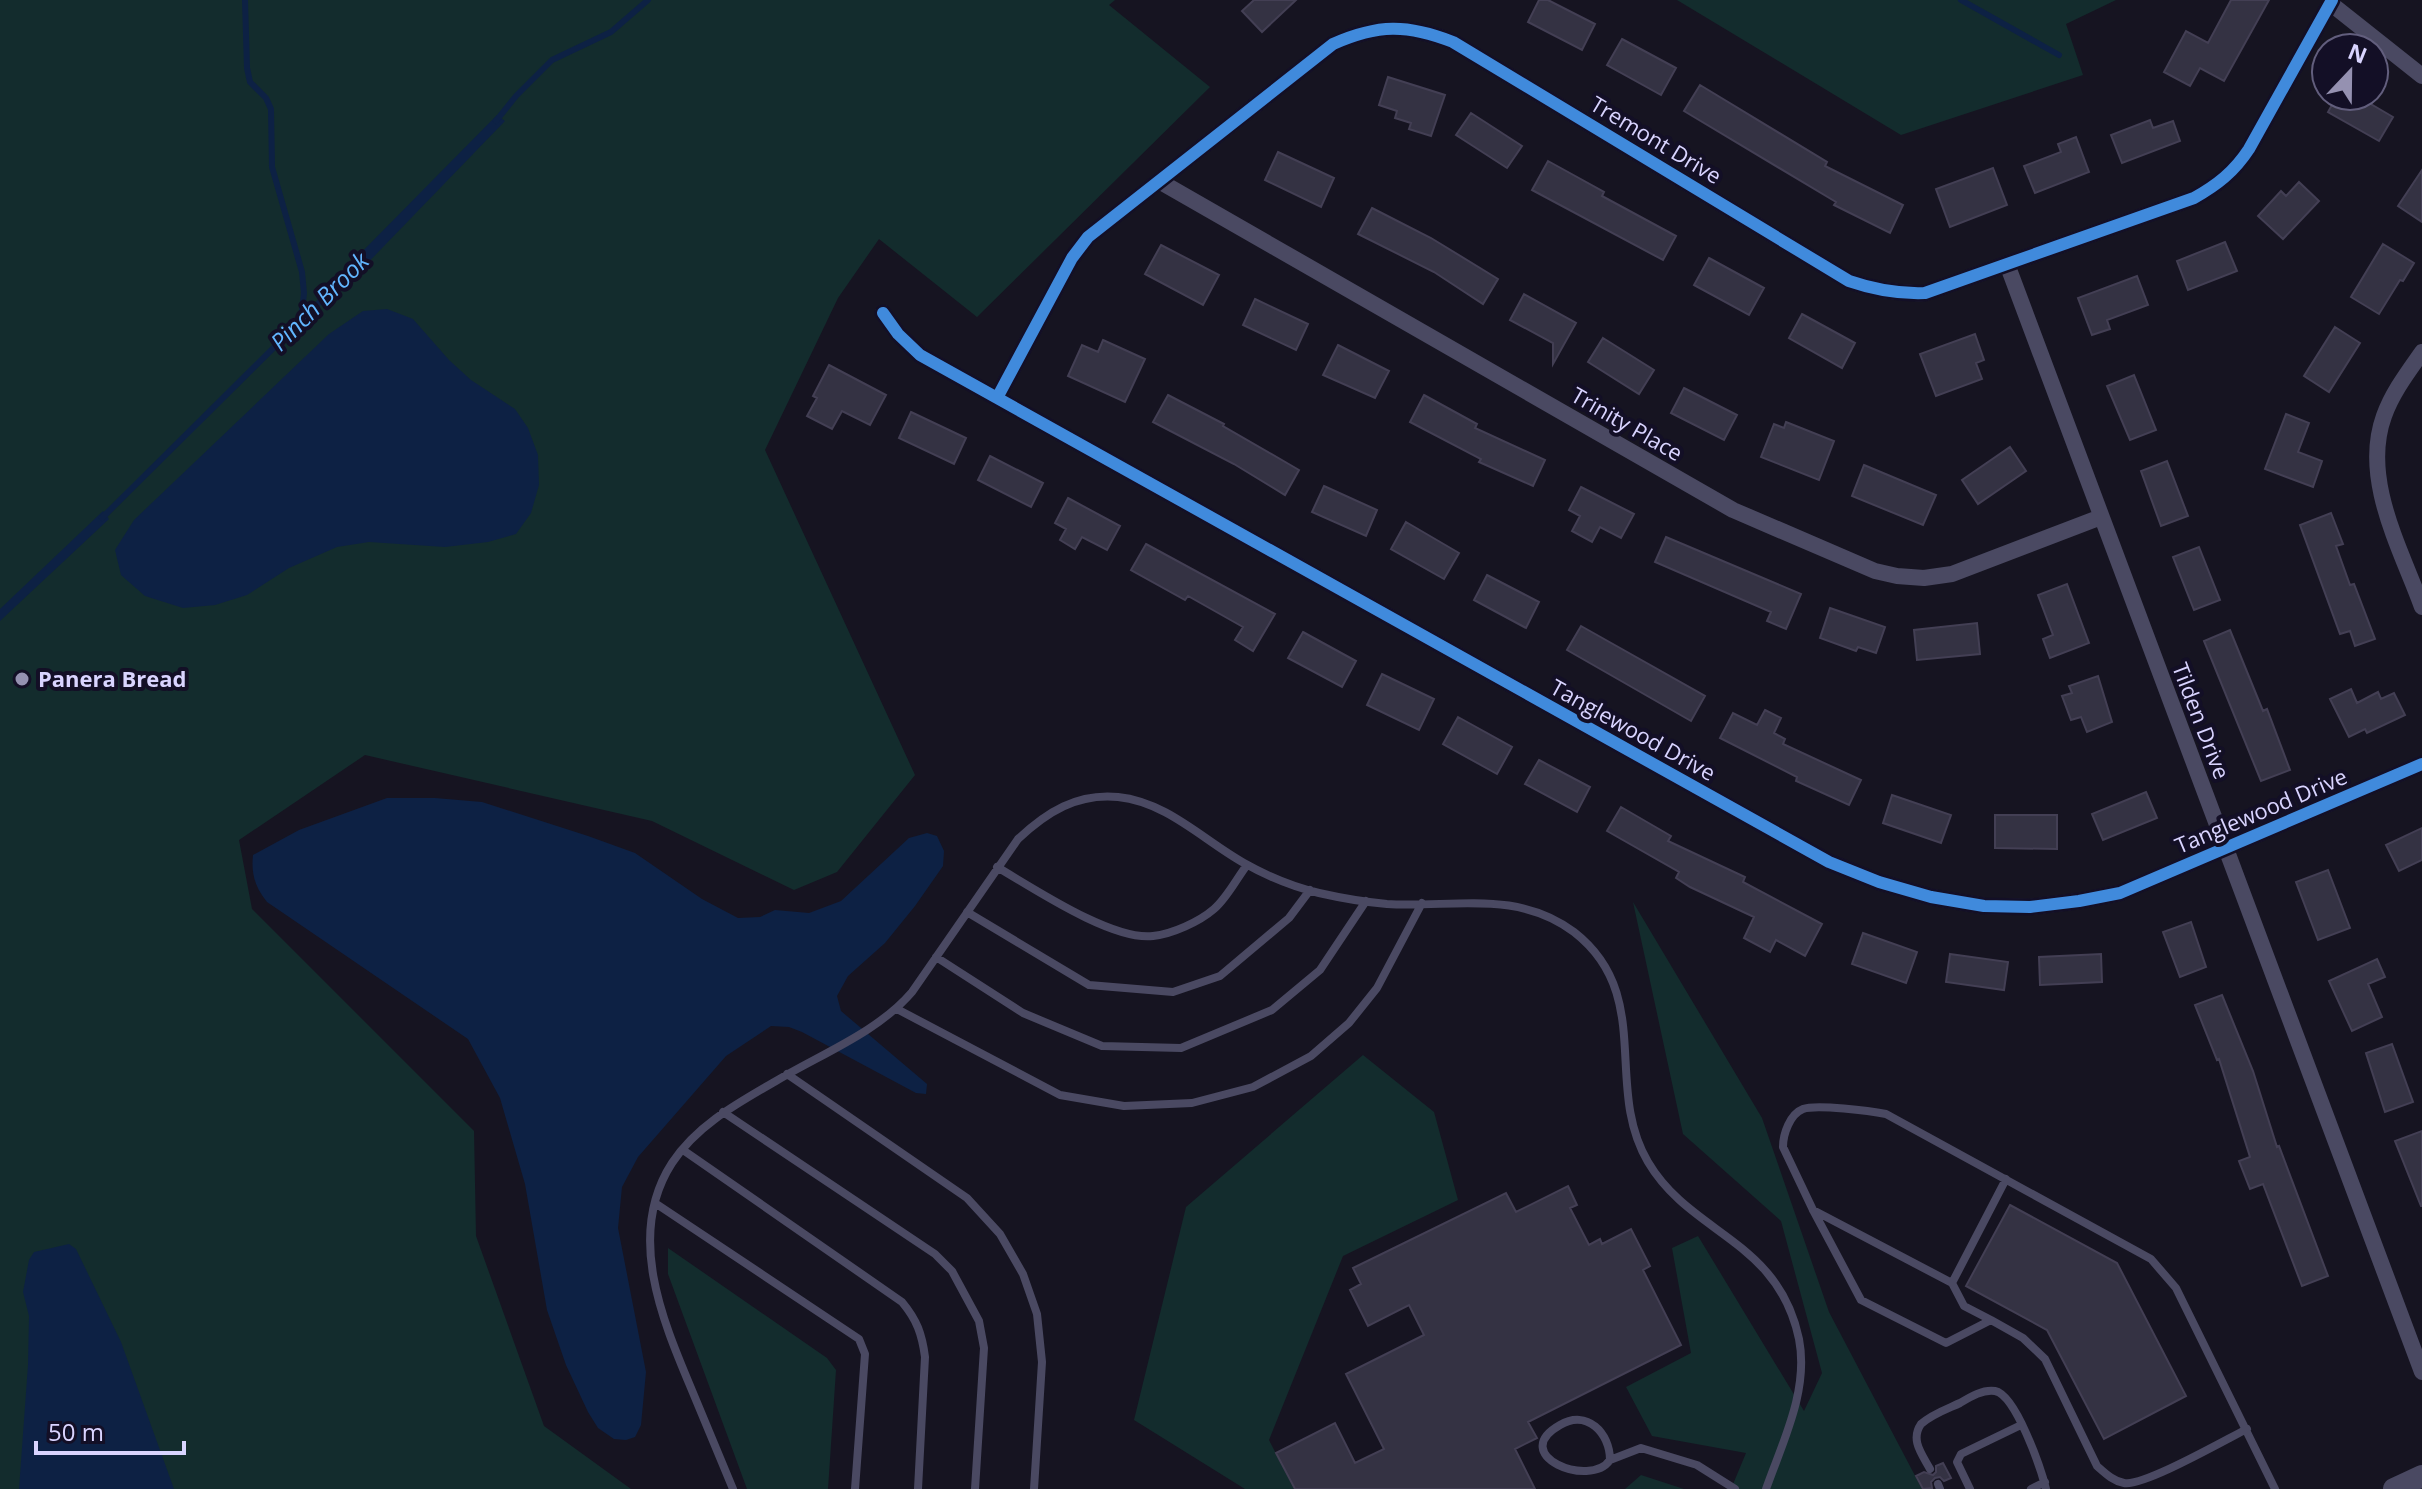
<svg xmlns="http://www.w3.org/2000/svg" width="2422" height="1489" viewBox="0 0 2422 1489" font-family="'Open Sans',sans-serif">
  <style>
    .green { fill: #132c2d }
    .water { fill: #0d2144 }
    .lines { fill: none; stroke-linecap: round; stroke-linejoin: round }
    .stream { stroke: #0d2144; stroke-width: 6 }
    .building { fill: #343243; stroke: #433f54; stroke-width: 2 }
    .service { stroke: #4a4962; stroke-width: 8 }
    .minor { stroke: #4a4962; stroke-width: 16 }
    .tertiary { stroke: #4a4962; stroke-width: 22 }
    .cycleway-casing { stroke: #130f26; stroke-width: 17 }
    .cycleway { stroke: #408adc; stroke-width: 12 }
    .poi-dot { fill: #9591b1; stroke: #130f26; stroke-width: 3 }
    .labels { text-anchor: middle; stroke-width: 8; stroke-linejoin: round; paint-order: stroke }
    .street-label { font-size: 22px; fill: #d9d4ff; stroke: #130f26 }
    .poi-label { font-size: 22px; font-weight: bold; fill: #d9d4ff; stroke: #130f26; text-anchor: start }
    .water-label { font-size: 24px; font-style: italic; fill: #62b6ff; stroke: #130f26 }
  </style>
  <rect width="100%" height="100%" fill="#161421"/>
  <path class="green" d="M0,0H1115L1109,5L1210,87L977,317L879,239L838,298L765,450L915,775L837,872L794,890L652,821L365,755L239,840L252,909L474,1131L476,1236L544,1426L631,1489H0Z
    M1677,0H2116L2066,24L2083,75L1901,135Z
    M1633,902L1762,1118L1829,1312L1922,1489H1731L1746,1453L1652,1436L1626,1387L1691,1353L1672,1248L1698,1236L1804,1411L1822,1373L1781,1221L1683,1134Z
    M1363,1055L1434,1112L1458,1200L1343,1256L1269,1440L1294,1489H1245L1134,1420L1186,1207Z
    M668,1248L827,1358L836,1370L828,1489H747L668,1274Z
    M1641,1475L1684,1489H1625Z"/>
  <path class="water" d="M497,115L505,121L355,276L349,265Z
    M387,309L413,319L449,360L471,380L515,409L528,428L538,455L539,485L531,513L516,534L488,542L445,547L369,542L337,547L289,568L247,595L215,605L183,608L145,596L121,575L115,550L134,520L329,334L363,311Z
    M103,511L109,519L0,621V609Z
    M387,798H435L482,802L588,836L635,853L702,899L738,918L760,917L775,910L809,913L841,901L909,838L927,833L937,836L944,851L943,866L915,906L885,943L848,976L837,996L841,1011L927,1084L926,1094L916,1093L802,1032L789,1027L771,1026L726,1056L638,1157L622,1187L618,1228L646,1372L641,1425L635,1437L626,1440L614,1439L598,1428L588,1412L566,1365L547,1310L525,1184L500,1098L468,1039L267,902C255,887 251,874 253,855L299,830Z
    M69,1244L76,1249L121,1342L174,1489H19L28,1365L29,1316L23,1292L29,1260L34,1252Z"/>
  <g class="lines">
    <path class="stream" d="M245,0L247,68L250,82L266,98L271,109L272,167L302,272L304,293L301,320
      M1961,0L2059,55
      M496,121L516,96L552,60L611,32L648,0
      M102,518L355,267"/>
  </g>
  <path class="building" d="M1254,0H1296L1262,32L1242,11Z
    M1539,0H1548L1595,24L1582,50L1528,22Z
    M2231,0H2269L2224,81L2200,68L2190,86L2164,72L2186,31L2208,43Z
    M1622,39L1676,68L1661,95L1607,65Z
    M1388,77L1445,95L1431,136L1409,129L1411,123L1395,118L1397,111L1379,105Z
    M1700,85L1827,162L1825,166L1903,205L1890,233L1834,205L1836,202L1684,111Z
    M2337,96H2357L2393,117L2379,141L2328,112Z
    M1471,113L1522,146L1507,168L1456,135Z
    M2150,120L2153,128L2173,121L2180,141L2122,163L2111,135Z
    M2076,137L2089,172L2035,193L2024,166L2061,152L2058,144Z
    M1278,152L1334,178L1321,207L1265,180Z
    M1548,161L1604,192L1602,196L1676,236L1663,260L1532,190Z
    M1993,168L2007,205L1950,227L1936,189Z
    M2422,170V222L2398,206Z
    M2299,182L2319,201L2283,239L2258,216L2281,191L2286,196Z
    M1372,208L1431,238L1498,279L1483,304L1434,272L1358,234Z
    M2225,242L2237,271L2188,290L2177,261Z
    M2383,244L2414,263L2403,281L2400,280L2379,314L2351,297Z
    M1161,245L1219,275L1203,305L1145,274Z
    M1709,258L1764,288L1749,315L1694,285Z
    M2137,276L2148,305L2107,320L2110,329L2092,335L2078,298Z
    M1524,294L1576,323L1553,364V343L1510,320Z
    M1255,299L1308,324L1296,350L1243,325Z
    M1802,314L1855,343L1842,368L1789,338Z
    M2335,327L2360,343L2329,392L2304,376Z
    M1975,334L1984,360L1976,363L1982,379L1936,396L1920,354Z
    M1603,338L1654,370L1639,394L1588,362Z
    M1103,340L1145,359L1125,402L1068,376L1082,345L1098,352Z
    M1338,345L1389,371L1375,398L1323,375Z
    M829,365L886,395L870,425L842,411L832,429L807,416L817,398L813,396Z
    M2134,375L2156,430L2130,440L2107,386Z
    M1684,388L1737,415L1724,440L1671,413Z
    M1168,395L1224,424L1223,426L1299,470L1285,495L1234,464L1153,422Z
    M1424,395L1477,424L1475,428L1545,460L1533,486L1479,462L1481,459L1410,422Z
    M911,412L966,438L954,464L899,438Z
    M2286,414L2309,423L2298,452L2322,461L2313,487L2265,469Z
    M1786,422L1834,441L1819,480L1761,457L1774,424L1784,428Z
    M2010,447L2026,471L1978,504L1962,480Z
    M990,456L1043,483L1031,507L978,480Z
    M2167,461L2188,516L2161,526L2141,471Z
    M1864,465L1936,495L1923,525L1852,496Z
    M1324,486L1377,510L1366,536L1312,512Z
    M1581,487L1634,514L1621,538L1600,527L1592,542L1572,531L1580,516L1569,510Z
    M1068,498L1120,526L1107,550L1082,537L1075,549L1060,540L1066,529L1055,523Z
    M2331,513L2343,544L2336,546L2350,585L2354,584L2375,639L2355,646L2350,631L2340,634L2300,525Z
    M1406,522L1459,553L1444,579L1391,549Z
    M1666,537L1801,594L1786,629L1767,621L1771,612L1655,562Z
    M1146,544L1275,614L1253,651L1235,640L1243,627L1188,596L1185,600L1131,570Z
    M2199,547L2220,600L2194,610L2173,557Z
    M1487,575L1539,602L1526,628L1474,600Z
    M2067,584L2089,643L2050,658L2043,639L2053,635L2038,595Z
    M1830,608L1885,627L1876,653L1858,647L1856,651L1820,638Z
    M1977,623L1980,654L1917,660L1914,630Z
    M1581,626L1705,696L1691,721L1567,650Z
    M2230,630L2263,711L2267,709L2290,770L2261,781L2204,641Z
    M1303,632L1356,661L1342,687L1288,658Z
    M1382,674L1434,699L1419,730L1367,705Z
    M2098,676L2112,722L2087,732L2081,717L2071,720L2062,696L2072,693L2069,686Z
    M2351,689L2357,703L2378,692L2381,699L2394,693L2405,715L2367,733L2365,729L2349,737L2330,699Z
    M1765,710L1781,718L1774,733L1785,739L1783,744L1861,780L1849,805L1796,781L1797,777L1720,738L1733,713L1757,725Z
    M1458,717L1512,747L1497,774L1443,744Z
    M1539,760L1590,787L1577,812L1525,784Z
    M2146,792L2157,818L2103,840L2092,814Z
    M1892,795L1951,815L1941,843L1883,823Z
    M1621,807L1671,836L1668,841L1745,877L1743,882L1822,924L1805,956L1776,940L1770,952L1744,938L1754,917L1690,887L1676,878L1679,872L1607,831Z
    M1995,815H2057V849L1995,848Z
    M2422,828V860L2399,871L2386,845Z
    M2328,870L2350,928L2318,940L2296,882Z
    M2191,922L2206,967L2180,977L2163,932Z
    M1863,933L1917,952L1906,983L1852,964Z
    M1950,954L2008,962L2004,990L1946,982Z
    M2101,954L2102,982L2040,985L2039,957Z
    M2377,959L2385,977L2368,984L2382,1017L2352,1031L2329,981Z
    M2222,995L2253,1071L2277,1147L2279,1146L2328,1276L2302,1286L2263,1184L2250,1189L2239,1161L2250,1157L2219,1059L2217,1060L2195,1005Z
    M2392,1044L2413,1102L2385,1112L2366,1053Z
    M2422,1131V1206H2421L2395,1141Z
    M1568,1186L1577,1205L1570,1208L1589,1245L1600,1239L1602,1244L1631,1229L1650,1266L1643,1270L1681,1345L1528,1422L1537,1438L1515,1449L1535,1489H1295L1276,1453L1335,1423L1355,1463L1384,1449L1346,1374L1424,1335L1409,1305L1368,1326L1350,1290L1361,1284L1353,1268L1506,1193L1516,1212Z
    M2010,1205L2117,1263L2186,1396L2104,1439L2047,1330L1966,1286Z
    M1943,1463L1951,1478L1944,1481L1940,1477L1935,1478L1931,1482L1932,1488L1923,1489L1916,1476L1924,1472L1933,1475L1936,1472V1466Z"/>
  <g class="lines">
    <path class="service" d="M997,867C1033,888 1112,941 1153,936C1172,934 1199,922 1214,909C1227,898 1237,878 1247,865
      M967,912L1089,985L1173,992L1220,976L1289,918L1310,890
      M936,957L1023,1013L1102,1046L1181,1048L1272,1010L1320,970L1366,901
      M897,1009L1060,1095L1124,1106L1192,1103L1253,1087L1311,1056L1349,1023L1377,988L1422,903
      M787,1074L967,1198L1000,1234L1023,1274L1037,1314L1042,1362L1034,1489
      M723,1112L935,1254L952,1271L979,1321L984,1348L975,1489
      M683,1150L902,1302C917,1320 922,1334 925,1357L918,1489
      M655,1203L859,1339L865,1354L855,1489
      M1813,1210L1952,1283L1964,1306L1991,1320
      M1952,1283L2006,1179
      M2247,1429C2225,1440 2143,1487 2124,1483C2113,1481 2105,1473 2097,1466L2045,1359L2023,1338L1991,1320L1946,1343L1861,1300L1813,1210L1783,1147C1783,1134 1790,1114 1803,1109C1816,1104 1871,1111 1886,1114L2151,1259L2176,1288L2275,1489
      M1610,1460C1610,1433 1587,1409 1560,1425C1507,1455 1590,1489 1610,1460L1641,1448L1697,1465L1735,1489
      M1930,1469C1922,1454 1910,1440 1921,1424C1932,1414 1947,1409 1960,1403C1970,1397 1983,1389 1995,1391C2016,1395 2041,1469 2046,1489
      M1938,1484L1940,1489
      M733,1489C719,1455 705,1422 691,1388C662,1319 626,1234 672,1163C697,1125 738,1103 776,1081C821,1054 878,1032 912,992L1018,839C1047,812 1077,793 1118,797C1167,802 1203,840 1244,863C1267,876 1294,887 1319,893C1341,898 1364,902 1387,904C1452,908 1517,889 1574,932C1655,995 1603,1086 1648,1162C1691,1235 1778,1239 1799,1339C1809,1390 1783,1441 1766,1489
      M1970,1489L1957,1462L1961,1454L2021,1425
      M2031,1489L2045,1482"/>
    <path class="minor" d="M2330,3L2422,76
      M1159,181L1733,510L1875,571L1897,576L1924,578L1952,574L2101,517
      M2007,264L2422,1372
      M883,313L898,334L920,355L1829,862L1879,882L1931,897L1984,906L2030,907L2079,901L2120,893L2422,764
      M2422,352C2408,372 2392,393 2384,416C2361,479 2401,549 2422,607
      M997,398L1072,258L1088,237L1333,44C1378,24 1407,24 1453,42L1849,281C1875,290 1898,294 1925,293L2194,198C2217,185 2234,172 2249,149L2332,0"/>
    <path class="tertiary" d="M2394,1489L2422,1476"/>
    <defs>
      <path id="cycleway" d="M883,313L898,334L920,355L1829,862L1879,882L1931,897L1984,906L2030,907L2079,901L2120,893L2422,764
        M997,398L1072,258L1088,237L1333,44C1378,24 1407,24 1453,42L1849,281C1875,290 1898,294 1925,293L2194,198C2217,185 2234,172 2249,149L2332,0"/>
    </defs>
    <use href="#cycleway" class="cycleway-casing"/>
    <use href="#cycleway" class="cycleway"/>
  </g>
  <circle class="poi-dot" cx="22" cy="679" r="8"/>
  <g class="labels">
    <g class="street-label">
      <text transform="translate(1656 140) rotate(31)" y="8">Tremont Drive</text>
      <text transform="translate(1627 424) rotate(30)" y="8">Trinity Place</text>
      <text transform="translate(2201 721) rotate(69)" y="8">Tilden Drive</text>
      <text transform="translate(1633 730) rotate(29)" y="8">Tanglewood Drive</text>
      <text transform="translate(2261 811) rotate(-23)" y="8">Tanglewood Drive</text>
    </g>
    <g class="poi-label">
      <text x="38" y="687">Panera Bread</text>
    </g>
    <g class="water-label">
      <text transform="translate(320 302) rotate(-45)" y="8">Pinch Brook</text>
    </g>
  </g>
  <g transform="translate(2350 72) rotate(22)"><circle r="38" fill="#130f26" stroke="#625e7d" stroke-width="2"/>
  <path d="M0-6L14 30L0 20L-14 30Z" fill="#9591b1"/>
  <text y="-12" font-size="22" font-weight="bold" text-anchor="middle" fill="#d9d4ff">N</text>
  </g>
  <path d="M36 1441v12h148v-12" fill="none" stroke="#d9d4ff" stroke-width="4"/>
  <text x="48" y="1441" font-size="24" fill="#d9d4ff" stroke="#130f26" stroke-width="6" paint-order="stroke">50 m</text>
</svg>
